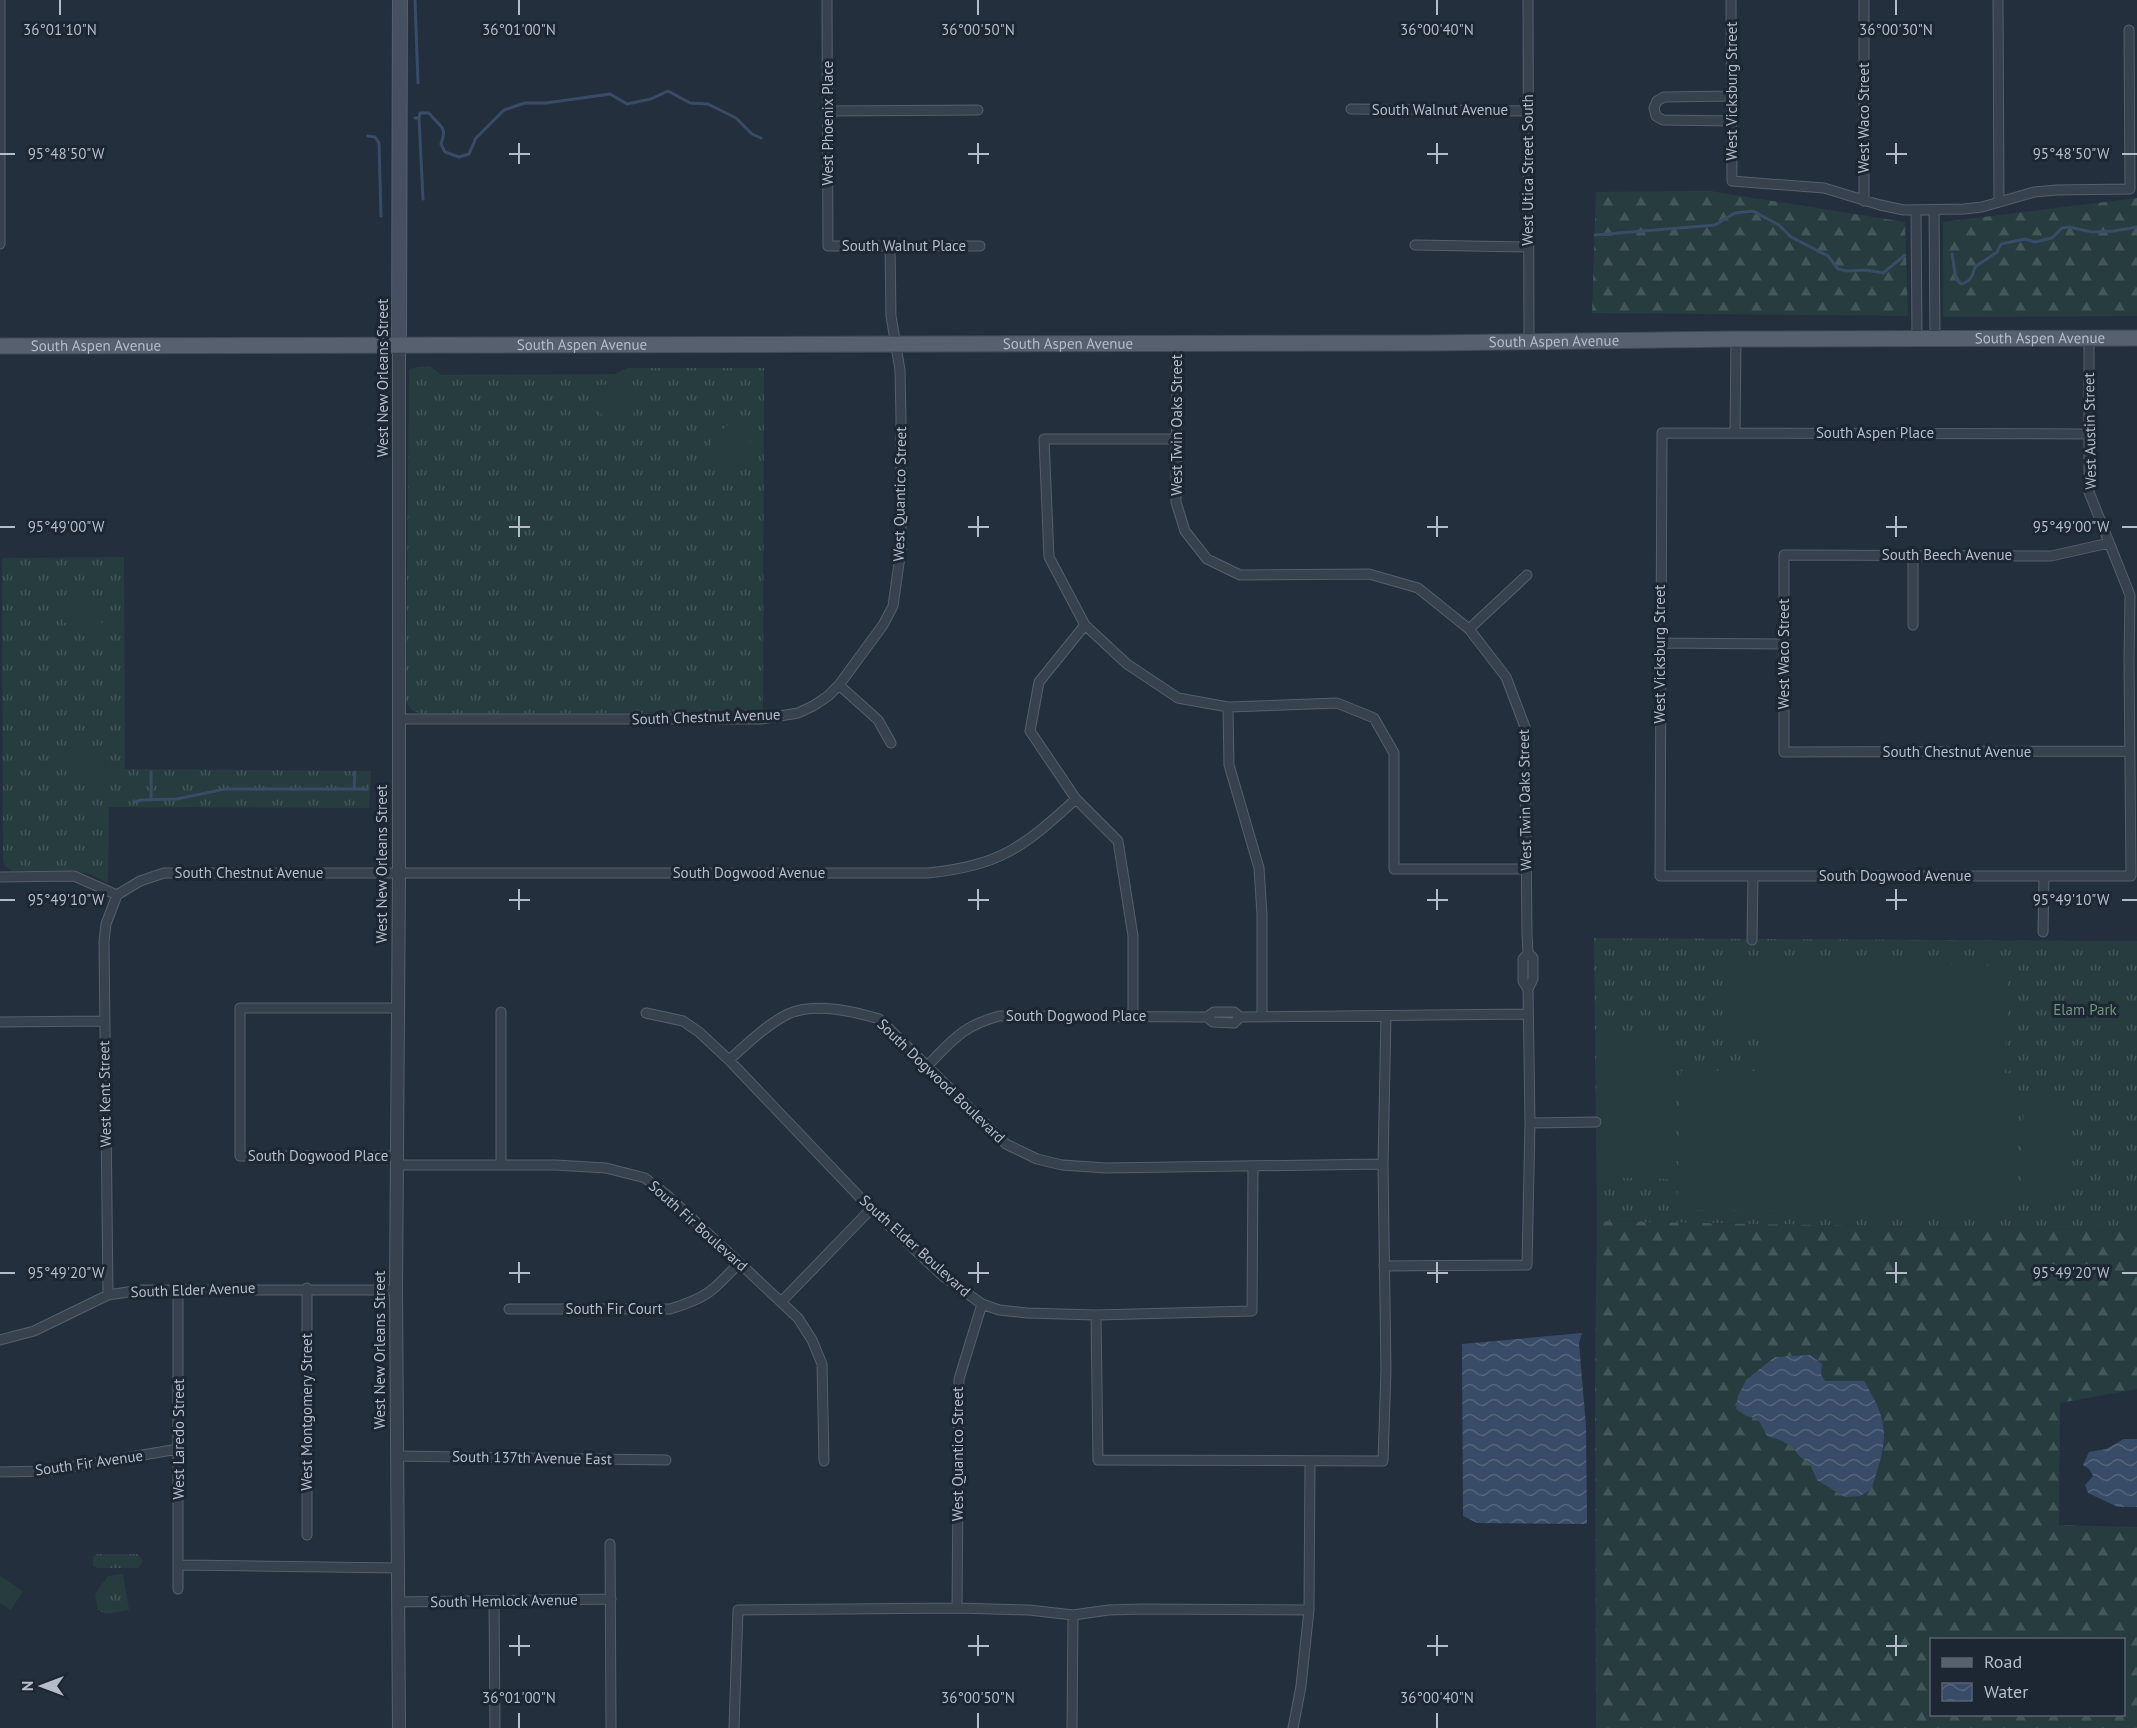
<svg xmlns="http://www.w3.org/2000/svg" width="2137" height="1728" viewBox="0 0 2137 1728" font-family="'PT Sans',sans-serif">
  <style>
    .grass { fill: url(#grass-tufts) }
    .forest { fill: url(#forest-firs); fill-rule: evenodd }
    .pitch { fill: #263c3f }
    .water { fill: url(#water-waves) }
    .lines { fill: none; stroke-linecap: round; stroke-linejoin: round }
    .stream { stroke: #394c67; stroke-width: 3 }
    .minor-casing { stroke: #565f6c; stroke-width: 11 }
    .tertiary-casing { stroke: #565f6c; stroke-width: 14 }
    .secondary-casing { stroke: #565f6c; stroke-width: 16 }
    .primary-casing { stroke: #414a57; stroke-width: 17 }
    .minor { stroke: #38414e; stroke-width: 9 }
    .tertiary { stroke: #38414e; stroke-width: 12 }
    .secondary { stroke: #465061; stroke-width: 14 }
    .primary { stroke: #56606e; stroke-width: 15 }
    .ticks { fill: none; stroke: #b4bcc9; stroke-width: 2 }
    .labels { text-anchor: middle; stroke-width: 6; stroke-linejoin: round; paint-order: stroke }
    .street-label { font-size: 15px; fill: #b4bcc9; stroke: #1d2633 }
    .park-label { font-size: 15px; fill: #6b9a76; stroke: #1d2633 }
    .ticks-label { font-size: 15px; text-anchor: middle; fill: #b4bcc9; stroke: #1d2633; stroke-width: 6; stroke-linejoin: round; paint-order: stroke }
  </style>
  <defs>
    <pattern id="grass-tufts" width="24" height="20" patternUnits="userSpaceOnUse" patternTransform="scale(1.5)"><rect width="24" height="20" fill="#263c3f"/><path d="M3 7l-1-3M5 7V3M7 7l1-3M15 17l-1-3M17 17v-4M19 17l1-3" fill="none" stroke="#435659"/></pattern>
    <pattern id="forest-firs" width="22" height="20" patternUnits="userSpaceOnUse" patternTransform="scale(1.5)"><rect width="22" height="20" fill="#263c3f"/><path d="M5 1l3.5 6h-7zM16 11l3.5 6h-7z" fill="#435659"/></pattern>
    <pattern id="water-waves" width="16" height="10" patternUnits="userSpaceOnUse" patternTransform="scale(1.5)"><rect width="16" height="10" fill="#394c67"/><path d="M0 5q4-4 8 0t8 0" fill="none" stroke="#53647b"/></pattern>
  </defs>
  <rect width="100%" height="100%" fill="#242f3e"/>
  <path class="grass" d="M430,366L441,375L615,374L628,368H764L763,712L426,714C415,713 409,710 406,699L409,370L412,368Z
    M124,557L125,769L371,771L369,808L109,807L108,883L90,874L70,871H12L5,866L3,861L2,558Z
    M1594,938L2137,941V1231L1597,1221Z
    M97,1554H138L143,1561L138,1568H97L93,1565V1557Z
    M123,1574L129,1610L106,1614L98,1610L95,1594L108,1576Z"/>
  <path class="forest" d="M1710,191L1905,222L1908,316L1592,313L1596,192Z
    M2137,198V316L1943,317V222Z
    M1597,1221L2137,1231V1389L2060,1403L2059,1525L2137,1527V1728H1596L1595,1379ZM1932,1640H2124V1714H1932Z"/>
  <path class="pitch" d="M632,384L634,422L612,423L594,408L593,385Z
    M729,424H750V463H711V439Z
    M101,596L102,634L81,635L62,620L61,597Z
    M105,747L106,785L85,786L67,771L66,748Z
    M1730,957H1947L1948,965L2008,966L2005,1073H2012L2010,1212L1677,1210L1681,1071H1760L1761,1038L1729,1037Z
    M1602,1031H1673L1671,1179L1601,1177Z
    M2067,1092L2066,1204H2021L2022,1138L2025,1093Z
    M0,1576L23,1591L11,1610L0,1603Z"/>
  <path class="water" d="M1582,1333L1579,1343L1586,1426L1587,1524L1477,1523L1463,1516L1462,1344Z
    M1810,1355L1822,1364L1821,1374L1825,1381H1864C1892,1427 1887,1441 1871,1490L1860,1496L1845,1497L1817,1480L1810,1464L1799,1456L1793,1447L1780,1440L1767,1436L1758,1419L1746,1416L1736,1409L1738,1396L1746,1380L1775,1357Z
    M2124,1439H2137V1507H2118L2088,1493L2085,1485L2093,1476L2089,1469L2083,1465L2089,1452L2106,1449Z"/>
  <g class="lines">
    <path class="stream" d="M415,0L418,83
      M415,118H419L420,113H429C439,127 448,125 441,144L445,152L459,157L469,154L476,138L504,110L525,103H546L610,94L627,104L651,99L668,91L690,103L708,104L736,118L752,134L761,138
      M419,118L423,199
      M368,136L375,137L379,143L381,216
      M1595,235L1715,225L1735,213L1753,211L1779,225L1791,237L1828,256L1838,269L1847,271L1866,270L1883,273L1905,255
      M1952,254L1956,279L1961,284C1971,281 1972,277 1975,267L1997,252L2001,244L2025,239L2035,242L2052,238L2062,228L2069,227L2092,232L2114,231L2137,227
      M354,789L355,772
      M151,800V772
      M135,802L141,800L177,799L225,789H367"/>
    <defs>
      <path id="minor" d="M827,0L828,246H980
        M1528,0L1529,341
        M1731,0L1732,181L1824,188L1880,205L1904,210L1964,209L1982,207L2034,192L2057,190L2130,189L2129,30
        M1864,0V201
        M1998,0L1999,202
        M1732,96L1664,97L1657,101L1654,108L1656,116L1663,120L1732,121
        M1351,109L1528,111
        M827,111L978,110
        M1916,210L1917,339
        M1934,210L1935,339
        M0,244V0
        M1415,245L1528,247
        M1177,343L1176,502L1185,531L1207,559L1240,575L1369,574L1418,588L1469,629L1506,677L1525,727L1527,934L1528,953L1533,958V979L1528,989L1530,1123L1527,1265L1384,1266
        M1735,433L1736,339
        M2089,434L1662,433L1660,876H2131L2129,659L2130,595L2089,492V338
        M1177,439H1044L1049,557L1085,625L1127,664L1178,698L1228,707L1337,703L1374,718L1394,753V869H1526
        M2109,543L2051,556L1784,555V752L2130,751
        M1913,554V625
        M1085,625L1039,682L1030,731L1076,799L1118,841L1133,936V1016
        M1469,629L1527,575
        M1661,643L1784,644
        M839,685L878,720L891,743
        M1228,707L1229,765L1259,868L1262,915V1016
        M398,719H761L798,713L813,706L828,696L839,685L883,625L893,606L901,549V420L900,370L891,316L890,246
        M0,877L74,876L117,895L140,881L164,873H928C1002,865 1023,847 1076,799
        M2043,932L2044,876
        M1752,940L1753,876
        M1528,953L1523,959V981L1528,989
        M501,1012V1165
        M646,1013L683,1021L699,1032L729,1060L871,1209L943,1276L982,1304L999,1310L1027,1313L1096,1315L1252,1311L1253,1167
        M1207,1017L1213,1022L1234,1023L1240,1017
        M0,1022L104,1021
        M729,1060C747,1044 766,1025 788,1014C814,1002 853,1011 879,1019L1006,1144L1037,1159L1062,1165L1106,1168L1383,1164
        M927,1066C954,1039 961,1027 999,1016L1207,1017L1214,1012H1234L1240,1017L1528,1014
        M1530,1123L1596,1122
        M396,1156H240V1008H398
        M398,1165H555L606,1168L645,1178L667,1195L798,1318L812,1340L822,1364L824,1461
        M178,1289V1589
        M108,1295L104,941L106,924L117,895
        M781,1302L871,1209
        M509,1309H670C707,1298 713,1291 739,1263
        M1096,1315L1098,1460L1383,1461L1386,1370L1383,1164L1386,1016
        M0,1340L34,1331L108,1295L141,1290H396
        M397,1456L666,1460
        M0,1472L48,1471L178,1449
        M307,1535V1288
        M610,1544L611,1728
        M179,1565L397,1568
        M494,1601L495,1728
        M397,1602L611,1599
        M957,1608L959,1379L982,1304
        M734,1728L738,1610L957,1608L1029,1610L1073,1615L1109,1610L1142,1609L1309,1610
        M1072,1728L1073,1615
        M1293,1728L1301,1686L1309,1610L1310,1462"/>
      <path id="tertiary" d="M399,345V874L396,1290L399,1728"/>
      <path id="secondary" d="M399,345L400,0"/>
      <g id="primary">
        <path id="s1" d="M0,346L1430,343L1736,339L2137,338"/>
      </g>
    </defs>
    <use href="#minor" class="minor-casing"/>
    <use href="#tertiary" class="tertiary-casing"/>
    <use href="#secondary" class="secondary-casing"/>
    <use href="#primary" class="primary-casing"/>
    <use href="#minor" class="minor"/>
    <use href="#tertiary" class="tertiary"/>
    <use href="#secondary" class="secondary"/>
    <use href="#primary" class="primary"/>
  </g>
  <path class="ticks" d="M60,0V15M519,0V15M978,0V15M1437,0V15M1896,0V15M519,143V164M978,143V164M1437,143V164M1896,143V164M0,154H15M509,154H530M968,154H989M1427,154H1448M1886,154H1907M2122,154H2137M519,516V537M978,516V537M1437,516V537M1896,516V537M0,527H15M509,527H530M968,527H989M1427,527H1448M1886,527H1907M2122,527H2137M519,889V910M978,889V910M1437,889V910M1896,889V910M0,900H15M509,900H530M968,900H989M1427,900H1448M1886,900H1907M2122,900H2137M519,1262V1283M978,1262V1283M1437,1262V1283M1896,1262V1283M0,1273H15M509,1273H530M968,1273H989M1427,1273H1448M1886,1273H1907M2122,1273H2137M519,1635V1656M978,1635V1656M1437,1635V1656M1896,1635V1656M509,1646H530M968,1646H989M1427,1646H1448M1886,1646H1907M519,1713V1728M978,1713V1728M1437,1713V1728"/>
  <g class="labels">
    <g class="street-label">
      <text transform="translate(1732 91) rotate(-90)" y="5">West Vicksburg Street</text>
      <text x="1440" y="115">South Walnut Avenue</text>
      <text transform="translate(1864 118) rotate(-90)" y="5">West Waco Street</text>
      <text transform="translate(828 123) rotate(-90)" y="5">West Phoenix Place</text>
      <text transform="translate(1528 170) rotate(-90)" y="5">West Utica Street South</text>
      <text x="904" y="251">South Walnut Place</text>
      <text dy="5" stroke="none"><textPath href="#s1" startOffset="2040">South Aspen Avenue</textPath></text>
      <text dy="5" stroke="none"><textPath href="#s1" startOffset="1554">South Aspen Avenue</textPath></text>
      <text dy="5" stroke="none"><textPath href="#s1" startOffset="1068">South Aspen Avenue</textPath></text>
      <text dy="5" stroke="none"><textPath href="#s1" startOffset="582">South Aspen Avenue</textPath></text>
      <text dy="5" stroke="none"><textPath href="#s1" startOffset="96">South Aspen Avenue</textPath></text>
      <text transform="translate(383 378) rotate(-90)" y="5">West New Orleans Street</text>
      <text transform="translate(1177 425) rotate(-90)" y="5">West Twin Oaks Street</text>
      <text transform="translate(2090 431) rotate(-91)" y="5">West Austin Street</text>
      <text x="1875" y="438">South Aspen Place</text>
      <text transform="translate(900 494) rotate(-89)" y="5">West Quantico Street</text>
      <text x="1947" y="560">South Beech Avenue</text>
      <text transform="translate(1660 654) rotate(-90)" y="5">West Vicksburg Street</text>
      <text transform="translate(1784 654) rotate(-90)" y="5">West Waco Street</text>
      <text transform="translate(706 717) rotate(-2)" y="5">South Chestnut Avenue</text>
      <text x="1957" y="757">South Chestnut Avenue</text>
      <text transform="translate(1525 800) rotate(-91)" y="5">West Twin Oaks Street</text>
      <text transform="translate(382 864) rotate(-90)" y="5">West New Orleans Street</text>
      <text x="249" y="878">South Chestnut Avenue</text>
      <text x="749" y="878">South Dogwood Avenue</text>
      <text x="1895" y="881">South Dogwood Avenue</text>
      <text x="1076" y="1021">South Dogwood Place</text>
      <text transform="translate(941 1081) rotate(44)" y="5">South Dogwood Boulevard</text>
      <text transform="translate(105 1094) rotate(-91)" y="5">West Kent Street</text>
      <text x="318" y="1161">South Dogwood Place</text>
      <text transform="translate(698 1226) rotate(42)" y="5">South Fir Boulevard</text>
      <text transform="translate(915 1246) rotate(42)" y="5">South Elder Boulevard</text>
      <text transform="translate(193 1290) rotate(-2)" y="5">South Elder Avenue</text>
      <text x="614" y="1314">South Fir Court</text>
      <text transform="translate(380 1350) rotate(-90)" y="5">West New Orleans Street</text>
      <text transform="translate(307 1412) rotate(-90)" y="5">West Montgomery Street</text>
      <text transform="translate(179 1439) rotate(-90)" y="5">West Laredo Street</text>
      <text transform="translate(958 1454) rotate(-90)" y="5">West Quantico Street</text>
      <text transform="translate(532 1458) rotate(1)" y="5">South 137th Avenue East</text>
      <text transform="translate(89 1463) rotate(-8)" y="5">South Fir Avenue</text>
      <text transform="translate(504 1601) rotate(-1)" y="5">South Hemlock Avenue</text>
    </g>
    <g class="park-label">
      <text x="2085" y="1015">Elam Park</text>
    </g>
  </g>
  <g class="ticks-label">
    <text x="60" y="35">36°01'10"N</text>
    <text x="519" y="35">36°01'00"N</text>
    <text x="978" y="35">36°00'50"N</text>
    <text x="1437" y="35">36°00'40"N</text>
    <text x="1896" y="35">36°00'30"N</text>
    <text x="2071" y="159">95°48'50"W</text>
    <text x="66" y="159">95°48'50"W</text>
    <text x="2071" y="532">95°49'00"W</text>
    <text x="66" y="532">95°49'00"W</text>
    <text x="2071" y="905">95°49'10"W</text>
    <text x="66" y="905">95°49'10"W</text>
    <text x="2071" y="1278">95°49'20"W</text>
    <text x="66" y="1278">95°49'20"W</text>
    <text x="519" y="1703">36°01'00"N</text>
    <text x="978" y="1703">36°00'50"N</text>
    <text x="1437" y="1703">36°00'40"N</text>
  </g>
  <rect x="1930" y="1638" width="195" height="78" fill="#1d2633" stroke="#59626f" stroke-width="1.5"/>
  <rect x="1942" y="1658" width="30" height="9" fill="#56606e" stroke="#59626f" stroke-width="1.5"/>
  <text x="1984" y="1668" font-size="18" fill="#b4bcc9">Road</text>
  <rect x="1942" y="1683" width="30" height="18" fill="url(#water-waves)" stroke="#59626f" stroke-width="1.5"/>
  <text x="1984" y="1698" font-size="18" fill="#b4bcc9">Water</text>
  <g transform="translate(42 1686) rotate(270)" stroke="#1d2633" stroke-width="4.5" paint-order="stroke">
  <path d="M0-4.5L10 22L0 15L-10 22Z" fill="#b4bcc9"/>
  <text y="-9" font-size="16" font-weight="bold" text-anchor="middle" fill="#b4bcc9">N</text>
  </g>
</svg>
